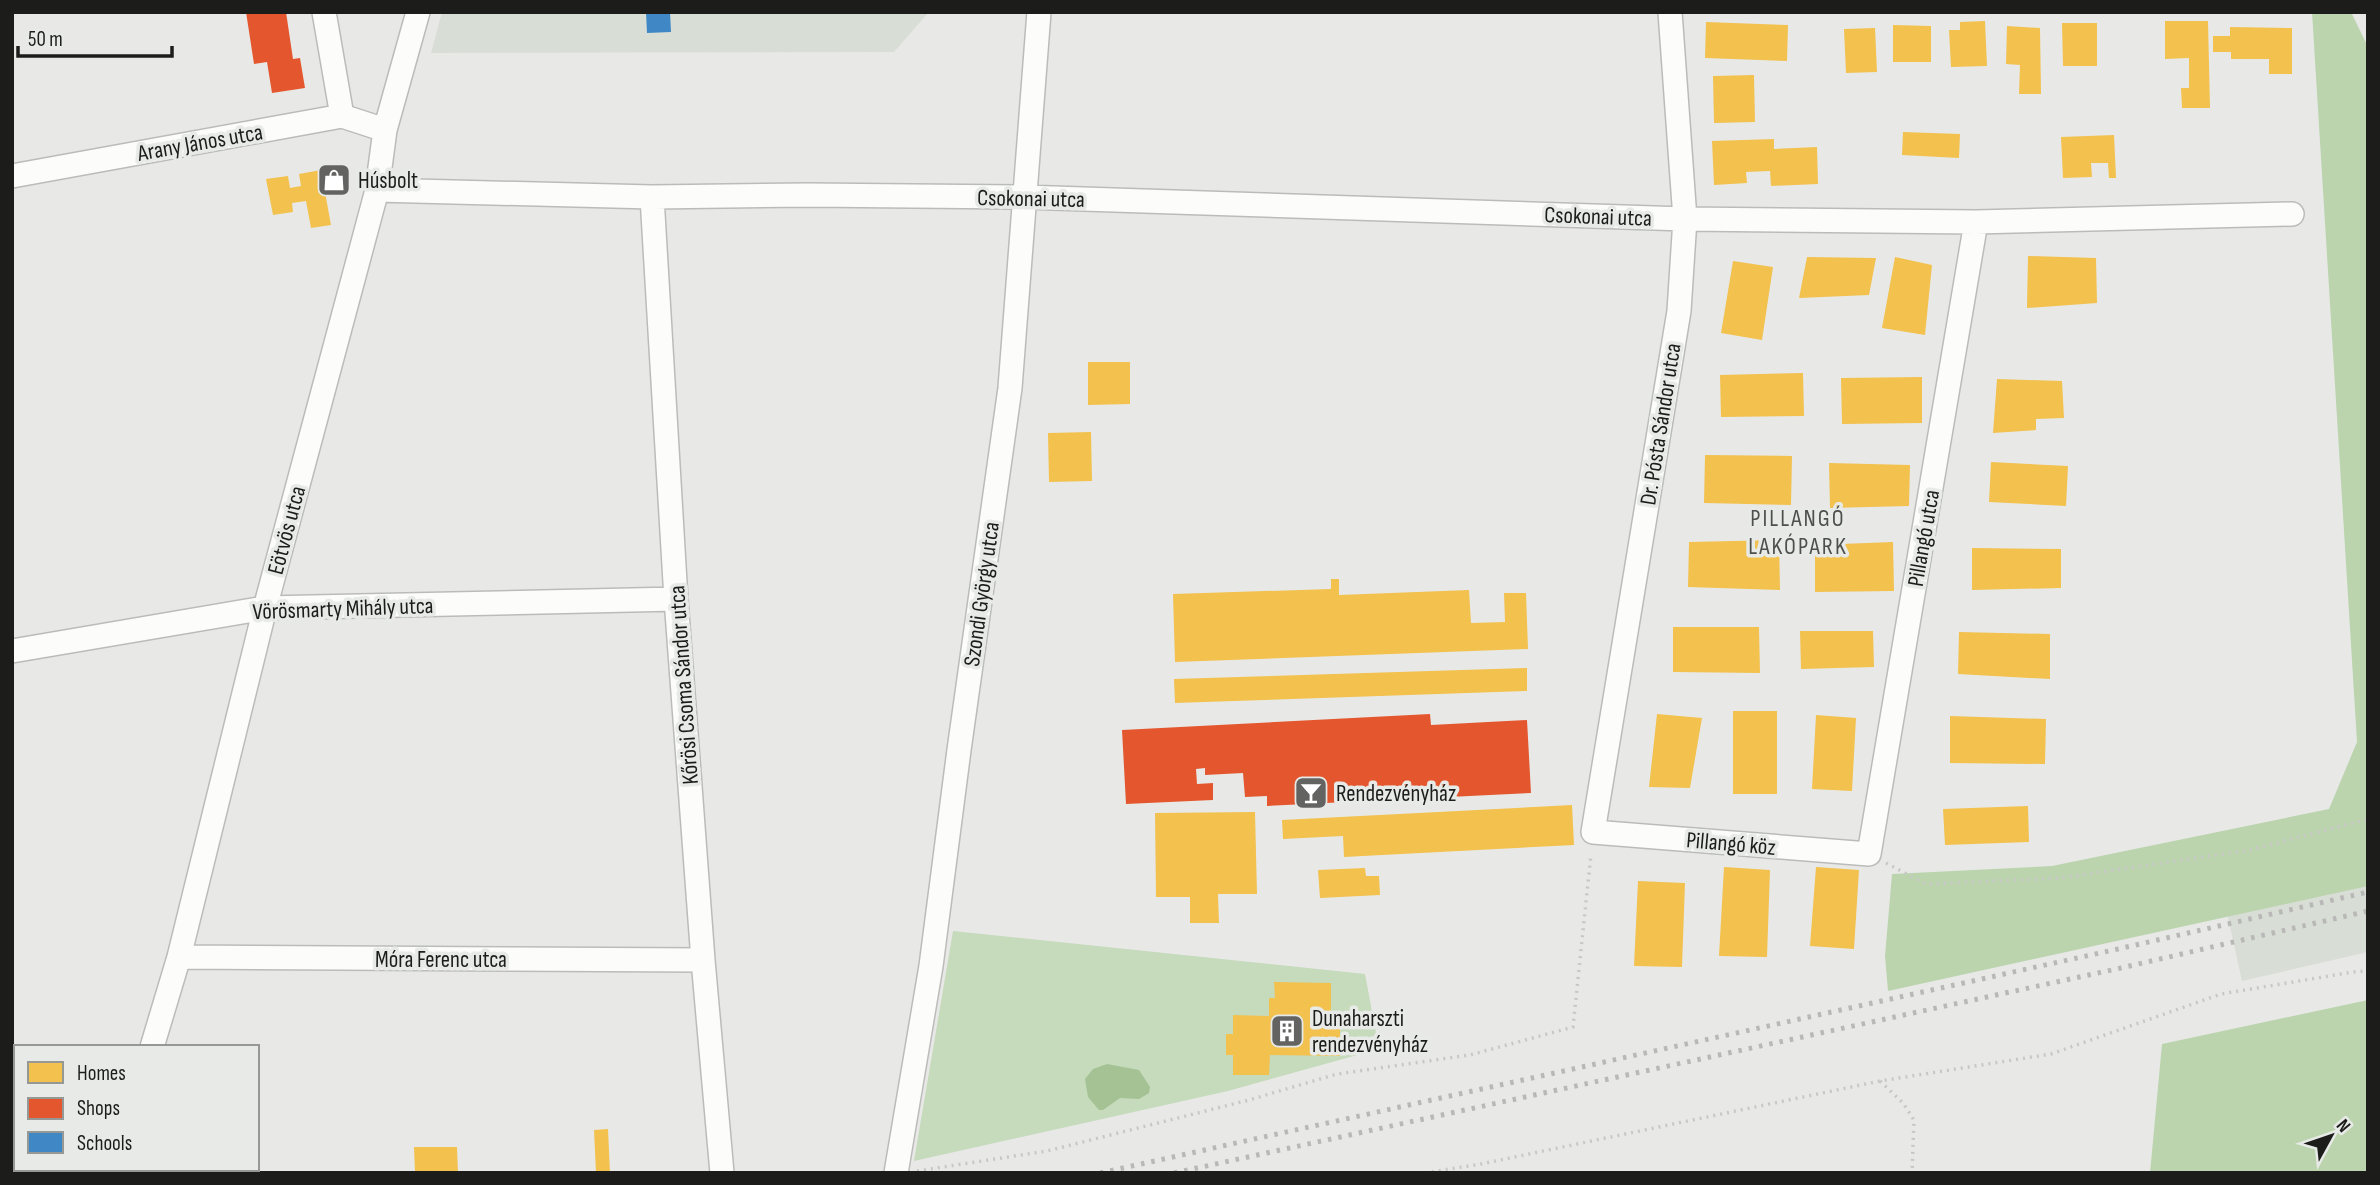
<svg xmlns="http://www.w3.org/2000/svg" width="2380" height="1185" viewBox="0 0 2380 1185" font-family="'Sofia Sans Condensed',sans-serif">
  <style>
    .built { fill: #d8ddd6 }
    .green { fill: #c6dabc }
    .forest { fill: #bbd4ae }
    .water { fill: #a4c293 }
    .homes { fill: #f2c14e }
    .shops { fill: #e4572e }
    .schools { fill: #3f88c5 }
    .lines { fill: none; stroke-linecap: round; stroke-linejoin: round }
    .minor-casing { stroke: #bbbcba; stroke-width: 26 }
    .path { stroke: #c7c8c6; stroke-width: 3.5; stroke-dasharray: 2 5; stroke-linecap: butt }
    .minor { stroke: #fcfcfb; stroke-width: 23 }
    .rail { stroke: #b8b8b7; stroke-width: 5; stroke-dasharray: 3.5 7; stroke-linecap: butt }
    .labels { text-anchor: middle; stroke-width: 7; stroke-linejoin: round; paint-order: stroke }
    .street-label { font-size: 23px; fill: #1c1d1b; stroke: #e7eae6 }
    .poi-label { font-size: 23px; fill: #1c1d1b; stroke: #e7eae6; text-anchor: start }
    .neighbourhood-label { font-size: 24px; letter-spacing: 2px; fill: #4d4f4c; stroke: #e7eae6 }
  </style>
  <rect width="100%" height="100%" fill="#e8e9e7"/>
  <path class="built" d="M442,12H929L894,52L431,53Z
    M2368,864V952L2242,981L2223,895Z"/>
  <path class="green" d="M953,931L1365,974L1379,1049L1228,1091L914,1161Z"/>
  <path class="forest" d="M2312,12H2351L2368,47V886L1888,991L1885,956L1892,874L2052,866L2329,809L2357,742Z
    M2368,1000V1173H2150L2162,1044Z"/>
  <path class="water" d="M1107,1064L1139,1070L1150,1087L1149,1093L1139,1099L1120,1098L1103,1110H1099L1088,1097L1085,1079L1093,1069Z"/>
  <path class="homes" d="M1985,21L1987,66L1951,67L1949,30H1960V22Z
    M2165,21H2208L2210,108H2182L2181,88H2189V58L2165,59Z
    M1706,22L1788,25L1787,61L1705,58Z
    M2062,23H2097V66H2063Z
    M1893,25L1931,26V62H1893Z
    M2007,26L2040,28L2041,94H2019L2020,65L2006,64Z
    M2230,27L2292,28V74H2269V59H2231V52H2213V36H2230Z
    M1875,28L1877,72L1846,73L1844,29Z
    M1754,75L1755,122L1714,123L1713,76Z
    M1903,132L1960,134L1959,158L1902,155Z
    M2114,135L2116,178H2109L2108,163H2091L2092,177L2063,178L2061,137Z
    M1774,139V149L1817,147L1818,184L1771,186L1770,171L1746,172L1747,183L1714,185L1712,141Z
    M321,170L331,225L311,228L306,201L292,203L293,212L273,215L266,179L288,176L290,188L301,186L299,174Z
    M2028,256L2096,258L2097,303L2027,308Z
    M1807,257L1876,258L1869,295L1799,298Z
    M1895,257L1932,265L1925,335L1882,328Z
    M1733,261L1773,267L1762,340L1721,333Z
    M1088,362H1130V404L1088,405Z
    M1803,373L1804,416L1721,417L1720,375Z
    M1922,377V423L1842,424L1841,378Z
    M1997,379L2062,381L2064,418L2036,419V430L1993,433Z
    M1091,432L1092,481L1049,482L1048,433Z
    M1705,455L1792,456L1791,505L1704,503Z
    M1991,462L2068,466L2066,506L1989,502Z
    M1829,463L1910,465L1909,506L1830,508Z
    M1779,540L1780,590L1688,587L1689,542Z
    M1893,542L1894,591L1815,592V545Z
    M1972,548L2061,549V588L1972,590Z
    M1331,579H1339V595L1469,590L1471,623L1505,622L1504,593H1526L1528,649L1175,662L1173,594L1331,589Z
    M1673,627H1759L1760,673L1673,672Z
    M1800,631H1873L1874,667L1801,669Z
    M1959,632L2050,634V679L1958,674Z
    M1527,668V691L1175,703L1174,679Z
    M1733,711H1777V794H1733Z
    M1657,714L1702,718L1690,788L1649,787Z
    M1816,715L1856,718L1852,791L1812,789Z
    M1950,716L2046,719L2045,764L1950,763Z
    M1572,805L1574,845L1344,857L1343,836L1283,839L1282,820Z
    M2028,806L2029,842L1945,845L1943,809Z
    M1255,812L1257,894H1218L1219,923H1190V897H1156L1155,813Z
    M1724,867L1770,870L1767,957L1719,956Z
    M1816,867L1859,870L1854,949L1810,946Z
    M1365,868L1366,876H1379L1380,895L1320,898L1318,870Z
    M1638,881L1685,883L1682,967L1634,966Z
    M1274,982L1331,983V1016H1327V1028H1340V1056L1270,1055L1269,1075H1233V1055H1226V1034H1233V1015L1269,1016V998H1275Z
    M608,1129L610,1173H596L594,1130Z
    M414,1147H457L458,1173H415Z"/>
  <path class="shops" d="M246,12H286L293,59L300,58L305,88L272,93L267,62L254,64Z
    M343,173L345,184L326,188L323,176Z
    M1430,714L1431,725L1527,720L1531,793L1267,806V796L1245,797L1243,773L1205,775V768L1196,769L1197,784L1213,783V800L1126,804L1122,730Z"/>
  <path class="schools" d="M646,12H670L671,32L647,33Z"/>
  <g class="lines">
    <defs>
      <path id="minor" d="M324,12L342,116
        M1670,12L1685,219L1679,311L1593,832L1869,854L1976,222
        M12,176L342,116L385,130
        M377,190L652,197L808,195L1023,197L1685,219L1976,222L2292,214
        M652,197L676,599L703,960L722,1173
        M12,651L265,608L676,599
        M179,957L703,960
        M152,1047L179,957L265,608L377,190L385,130L418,12
        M12,1115H16
        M117,1173L118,1169
        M896,1173L931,966L959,750L1010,388L1039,12"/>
    </defs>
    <use href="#minor" class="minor-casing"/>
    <path class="path" d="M1886,863L1926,884L2061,878L2250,850L2368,819
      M1880,1081L1903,1103L1914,1120L1912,1173
      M917,1171L1047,1151L1249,1100L1337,1074L1470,1055L1573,1027L1591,854
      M1425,1173L1481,1164L1880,1081L2051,1054L2221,994L2353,972L2368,971"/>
    <use href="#minor" class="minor"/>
    <path class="rail" d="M1100,1173L2118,949L2368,892
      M1174,1173L2121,968L2368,911"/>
  </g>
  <defs>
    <symbol id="shop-square" viewBox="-11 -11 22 22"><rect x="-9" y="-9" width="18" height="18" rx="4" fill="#636462" stroke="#e7eae6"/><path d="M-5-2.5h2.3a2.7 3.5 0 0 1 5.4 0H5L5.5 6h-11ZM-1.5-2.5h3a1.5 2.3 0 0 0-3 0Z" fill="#fff"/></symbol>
    <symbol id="bar-square" viewBox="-11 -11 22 22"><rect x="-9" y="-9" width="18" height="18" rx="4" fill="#636462" stroke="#e7eae6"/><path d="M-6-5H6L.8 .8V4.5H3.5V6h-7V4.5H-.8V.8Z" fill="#fff"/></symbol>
    <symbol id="building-square" viewBox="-11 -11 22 22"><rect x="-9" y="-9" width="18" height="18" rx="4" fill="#636462" stroke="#e7eae6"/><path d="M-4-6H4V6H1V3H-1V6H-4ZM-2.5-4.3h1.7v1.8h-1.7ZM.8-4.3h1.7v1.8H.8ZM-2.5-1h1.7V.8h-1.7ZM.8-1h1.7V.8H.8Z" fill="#fff"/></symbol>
  </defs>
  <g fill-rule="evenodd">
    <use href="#shop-square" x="315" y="161" width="38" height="38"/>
    <use href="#bar-square" x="1292" y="774" width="38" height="38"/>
    <use href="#building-square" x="1268" y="1012" width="38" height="38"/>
  </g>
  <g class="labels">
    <g class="street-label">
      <text transform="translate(200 142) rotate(-10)" y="8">Arany János utca</text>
      <text transform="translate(1031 198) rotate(1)" y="8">Csokonai utca</text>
      <text transform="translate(1598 216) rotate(2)" y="8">Csokonai utca</text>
      <text transform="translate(1660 424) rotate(-81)" y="8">Dr. Pósta Sándor utca</text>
      <text transform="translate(286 530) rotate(-75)" y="8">Eötvös utca</text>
      <text transform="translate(1923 538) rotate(-80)" y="8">Pillangó utca</text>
      <text transform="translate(981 594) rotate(-82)" y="8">Szondi György utca</text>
      <text transform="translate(343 608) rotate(-2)" y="8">Vörösmarty Mihály utca</text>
      <text transform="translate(683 685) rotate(-94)" y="8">Kőrösi Csoma Sándor utca</text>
      <text transform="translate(1731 843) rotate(5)" y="8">Pillangó köz</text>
      <text x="441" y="967">Móra Ferenc utca</text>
    </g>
    <g class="poi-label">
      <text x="358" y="188">Húsbolt</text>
      <text x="1336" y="801">Rendezvényház</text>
      <text x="1312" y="1026">Dunaharszti<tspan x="1312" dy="26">rendezvényház</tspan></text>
    </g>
    <g class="neighbourhood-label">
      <text x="1798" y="526">PILLANGÓ<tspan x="1798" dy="28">LAKÓPARK</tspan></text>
    </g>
  </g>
  <rect width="2380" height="1185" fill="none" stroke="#1c1d1b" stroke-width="28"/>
  <rect x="14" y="1045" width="245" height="126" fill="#e7eae6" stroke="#969895" stroke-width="2"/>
  <rect x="28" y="1062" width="35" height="21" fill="#f2c14e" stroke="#969895" stroke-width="2"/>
  <text x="77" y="1080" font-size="21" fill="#1c1d1b">Homes</text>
  <rect x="28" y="1098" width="35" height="21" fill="#e4572e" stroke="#969895" stroke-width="2"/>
  <text x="77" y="1115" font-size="21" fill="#1c1d1b">Shops</text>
  <rect x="28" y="1132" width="35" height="21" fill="#3f88c5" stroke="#969895" stroke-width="2"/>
  <text x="77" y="1150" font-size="21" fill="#1c1d1b">Schools</text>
  <g transform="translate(2331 1136) rotate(50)" stroke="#e7eae6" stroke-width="5" paint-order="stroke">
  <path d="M0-5L12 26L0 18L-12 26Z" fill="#1c1d1b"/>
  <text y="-10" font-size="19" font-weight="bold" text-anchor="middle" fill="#1c1d1b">N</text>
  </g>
  <path d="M18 46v10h154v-10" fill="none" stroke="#1c1d1b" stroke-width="3.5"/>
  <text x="28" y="46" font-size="21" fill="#1c1d1b" stroke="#e7eae6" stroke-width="5" paint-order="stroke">50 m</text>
</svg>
